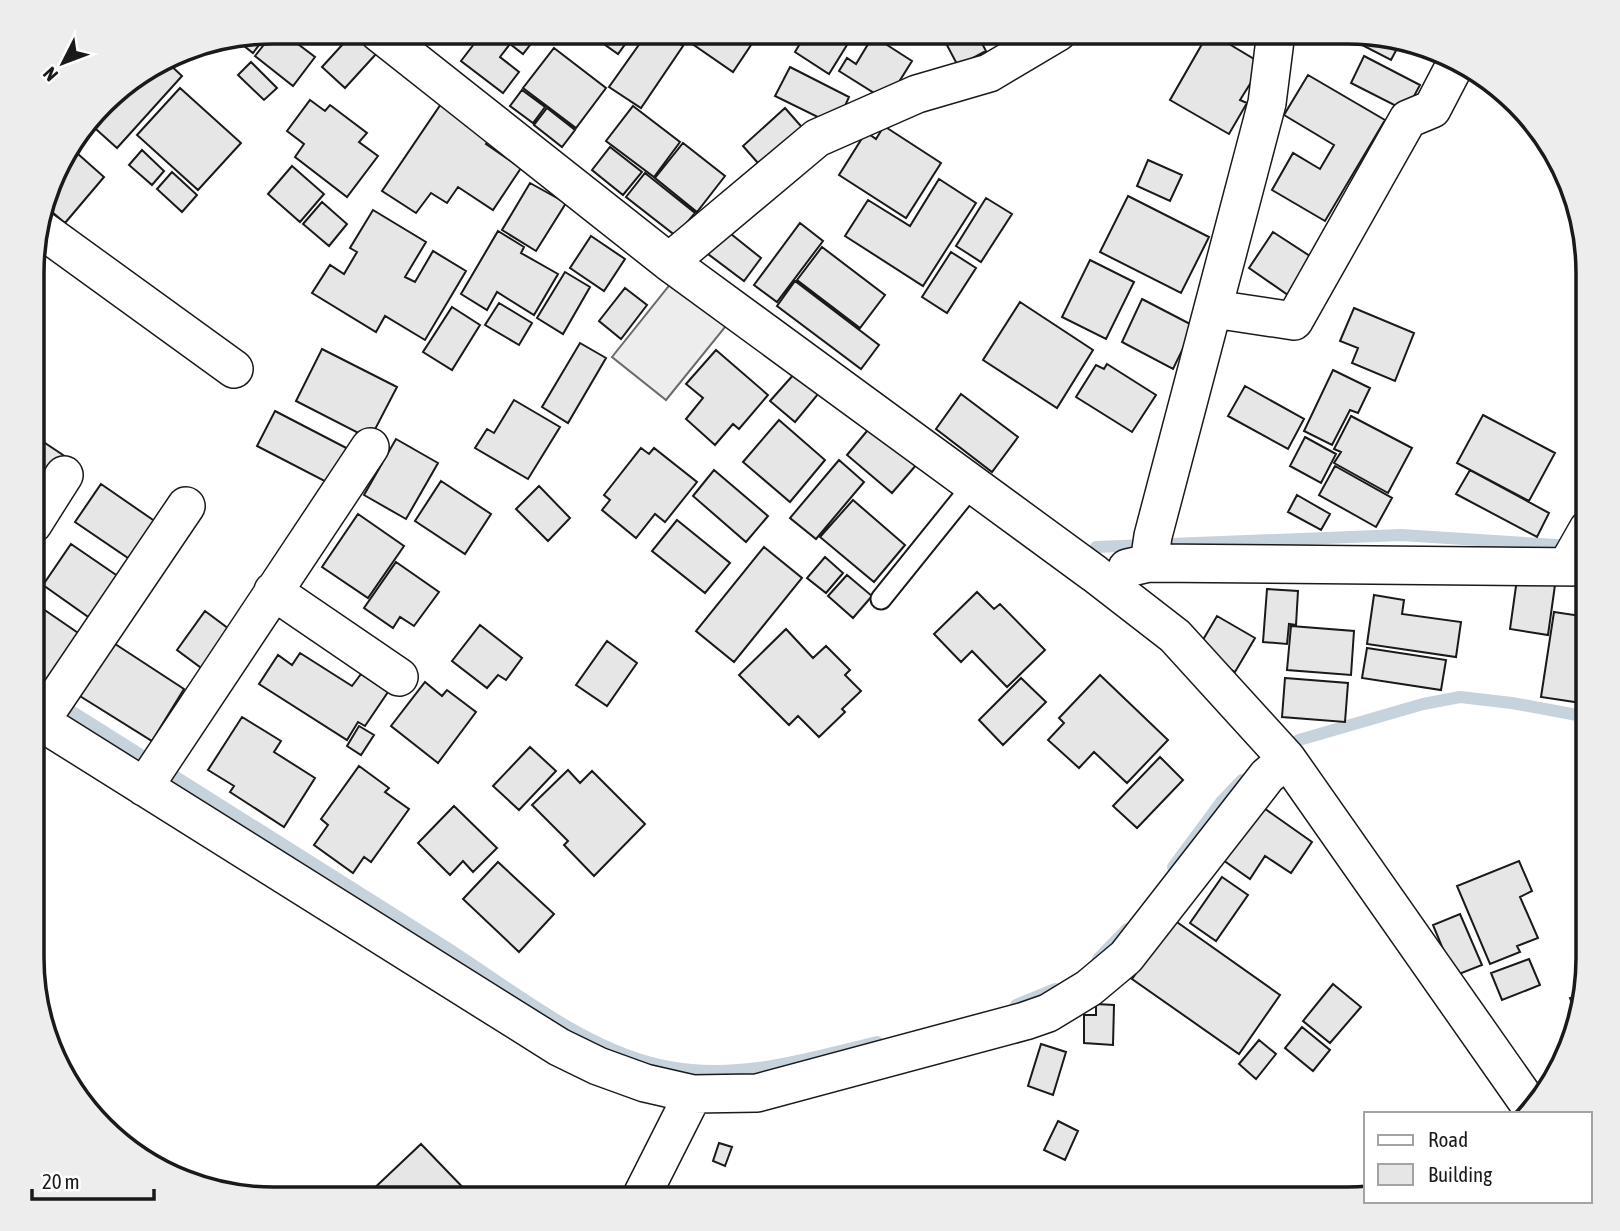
<svg xmlns="http://www.w3.org/2000/svg" width="1620" height="1231" viewBox="0 0 1620 1231" font-family="'Asap Condensed',sans-serif">
  <style>
    .parking { fill: #ededed; stroke: #6a6a6a; stroke-width: 2 }
    .lines { fill: none; stroke-linecap: round; stroke-linejoin: round }
    .stream { stroke: #c6d2dc; stroke-width: 12 }
    .building { fill: #e6e6e6; stroke: #1a1a1a; stroke-width: 2 }
    .service-casing { stroke: #1a1a1a; stroke-width: 23 }
    .minor-casing { stroke: #1a1a1a; stroke-width: 40 }
    .service { stroke: #fff; stroke-width: 19 }
    .minor { stroke: #fff; stroke-width: 37 }
    .rim { fill: none; stroke: #1a1a1a; stroke-width: 3.5 }
  </style>
  <rect width="100%" height="100%" fill="#fff"/>
  <path class="parking" d="M676,277L730,321L666,400L612,357Z"/>
  <g class="lines">
    <path class="stream" d="M1096,547L1401,535L1571,546
      M33,687C169,773 305,858 441,944C511,988 586,1052 669,1067C740,1080 808,1059 877,1042
      M1281,750L1299,740L1423,704L1460,697L1512,703L1588,717
      M1173,867L1221,802L1242,780
      M1098,959L1127,929
      M1016,1005L1055,989"/>
  </g>
  <path class="building" d="M269,32L253,53L235,39L236,37Z
    M274,32H282L315,57L293,86L255,56Z
    M409,32H427L421,40Z
    M458,32H540L523,54L510,44L500,57L519,72L503,93L461,61L474,44Z
    M587,32H634L618,54Z
    M648,32H661L683,46L641,108L609,87Z
    M675,32H744L755,39L733,72Z
    M807,32H855L829,74L795,52Z
    M940,32H976L986,51L958,66Z
    M1209,32L1259,62L1255,76L1240,100L1247,103L1229,134L1170,100Z
    M1337,32H1363L1401,41L1391,60Z
    M353,33L376,54L345,88L322,67Z
    M873,36L912,61L887,101L839,71L847,58L856,64Z
    M554,48L606,88L576,128L523,88Z
    M1364,56L1420,85L1406,111L1351,83Z
    M166,61L182,76L117,148L88,122L114,91Z
    M251,62L277,88L264,100L238,75Z
    M790,67L849,97L836,126L775,96Z
    M1308,75L1385,120L1325,221L1272,190L1293,153L1320,169L1334,145L1284,115Z
    M180,88L241,143L198,190L137,135Z
    M522,90L545,107L533,123L510,106Z
    M310,100L325,111L330,105L367,133L359,142L378,156L347,197L295,157L304,144L287,131Z
    M441,104L490,138L486,144L521,168L493,210L458,187L447,203L431,193L416,213L382,191Z
    M633,106L680,142L654,177L606,141Z
    M547,108L575,130L562,147L534,125Z
    M785,108L807,133L765,171L743,146Z
    M884,126L941,163L906,218L839,175L866,132L876,139Z
    M683,143L725,176L697,212L655,178Z
    M69,146L104,177L65,223L45,206L64,152Z
    M610,147L642,172L623,195L592,170Z
    M142,150L164,171L152,185L129,165Z
    M1148,160L1182,175L1170,201L1137,186Z
    M292,166L324,194L300,222L268,194Z
    M172,172L197,195L182,212L157,189Z
    M645,173L695,213L676,236L626,197Z
    M939,179L976,203L923,286L845,236L868,200L910,226Z
    M530,183L566,203L536,251L502,230Z
    M1128,196L1209,237L1181,293L1100,252Z
    M986,198L1012,214L981,262L956,246Z
    M322,202L347,224L329,246L303,224Z
    M373,210L426,242L405,277L415,282L433,251L466,271L425,340L385,316L376,332L312,293L330,265L344,274L357,252L350,248Z
    M800,223L823,241L777,302L754,285Z
    M726,230L761,258L744,281L708,254Z
    M498,231L524,247L521,253L558,274L534,315L497,292L487,310L461,294Z
    M1273,232L1313,258L1288,295L1249,268Z
    M591,236L625,259L604,291L570,268Z
    M822,247L885,295L860,328L797,280Z
    M951,252L976,268L947,313L922,297Z
    M1090,260L1134,282L1106,339L1062,317Z
    M565,272L590,287L563,334L537,318Z
    M795,281L879,345L861,369L777,306Z
    M625,288L647,305L621,339L599,321Z
    M1142,299L1194,326L1173,369L1122,342Z
    M1020,302L1093,350L1057,408L983,360Z
    M499,303L532,323L519,345L485,325Z
    M452,307L480,325L452,370L423,352Z
    M1354,308L1414,333L1395,381L1352,363L1358,348L1340,341Z
    M580,343L606,358L568,423L542,407Z
    M322,349L397,387L370,439L296,401Z
    M716,350L768,395L739,429L733,424L715,445L686,419L703,398L686,384Z
    M1107,364L1156,395L1132,432L1076,397L1096,365L1104,369Z
    M1333,370L1370,388L1358,413L1350,410L1332,445L1304,431Z
    M795,373L819,393L795,422L770,401Z
    M1245,386L1304,419L1288,449L1228,416Z
    M961,394L1018,437L992,472L936,429Z
    M514,400L560,427L528,479L475,448L487,429L494,433Z
    M275,411L356,453L338,488L257,446Z
    M1483,415L1555,453L1529,501L1457,463Z
    M1351,416L1412,448L1388,493L1334,463L1341,452L1334,449Z
    M779,420L825,460L790,502L743,462Z
    M872,425L917,464L892,493L847,455Z
    M33,435L66,457L40,496L33,491Z
    M1305,437L1336,454L1321,483L1290,466Z
    M396,439L438,463L406,519L364,495Z
    M641,448L649,454L654,448L697,482L665,522L655,514L636,538L602,510L610,500L604,495Z
    M839,460L864,482L816,539L790,518Z
    M1335,466L1392,498L1376,527L1319,495Z
    M714,470L768,516L746,542L693,496Z
    M1470,470L1549,513L1537,537L1456,494Z
    M441,481L491,514L465,554L415,521Z
    M101,484L156,522L131,560L75,522Z
    M539,486L570,518L548,541L516,509Z
    M1297,495L1330,514L1321,530L1288,512Z
    M853,500L905,545L874,582L820,537Z
    M358,514L404,546L368,598L322,567Z
    M677,520L730,563L705,593L652,551Z
    M71,544L122,579L94,621L43,585Z
    M764,547L802,578L734,662L696,631Z
    M825,557L843,573L826,593L807,578Z
    M396,562L439,592L414,626L400,617L393,628L364,608Z
    M847,575L872,596L853,618L828,596Z
    M1517,579L1555,585L1548,635L1510,629Z
    M1267,589L1298,591L1296,625L1289,624L1287,644L1263,642Z
    M977,592L994,609L1000,604L1045,650L1007,687L972,651L961,662L934,634Z
    M1374,595L1404,600L1402,614L1461,622L1456,657L1367,644Z
    M33,602L84,637L53,684L33,671Z
    M205,611L233,632L204,670L177,650Z
    M1554,612L1588,617V704L1541,697Z
    M1217,616L1255,638L1235,672L1197,650Z
    M480,625L522,658L506,680L498,675L487,688L452,661Z
    M1291,626L1354,631L1351,675L1287,670Z
    M786,629L813,658L826,646L850,670L845,675L861,691L842,709L845,712L819,737L798,716L789,725L739,675Z
    M109,640L184,689L152,741L75,693Z
    M607,641L637,663L607,706L576,685Z
    M1367,648L1446,660L1441,690L1362,678Z
    M300,653L352,686L361,674L388,692L365,726L358,722L347,740L259,684L278,655L292,665Z
    M1100,675L1168,740L1127,783L1094,752L1079,768L1048,740L1064,723L1059,718Z
    M1021,678L1046,702L1003,745L979,720Z
    M1285,678L1348,683L1345,722L1282,717Z
    M425,682L442,696L447,690L476,712L438,763L391,726Z
    M242,717L281,741L274,752L315,778L284,827L230,792L234,786L208,770Z
    M359,726L374,735L361,755L347,746Z
    M530,747L556,771L519,810L493,786Z
    M1160,757L1183,780L1137,828L1113,806Z
    M359,766L389,788L385,792L409,809L371,862L364,857L353,873L314,845L328,825L321,819Z
    M568,770L580,783L592,771L645,824L594,876L564,845L568,841L532,805Z
    M454,806L497,848L473,872L463,861L450,875L418,843Z
    M1261,806L1312,842L1291,873L1265,856L1250,879L1223,860Z
    M1519,861L1532,891L1520,897L1538,938L1517,946L1520,952L1490,964L1457,886Z
    M498,862L554,914L519,952L463,899Z
    M1222,877L1248,895L1216,941L1190,923Z
    M1460,914L1482,965L1454,976L1433,925Z
    M1174,920L1280,995L1239,1054L1132,979Z
    M1529,959L1540,985L1502,1000L1491,973Z
    M1333,984L1361,1007L1330,1043L1303,1021Z
    M1584,993L1578,1018L1570,998Z
    M1096,1004L1114,1005L1113,1045L1084,1043V1015H1096Z
    M1302,1027L1330,1050L1313,1071L1285,1048Z
    M1259,1040L1276,1054L1256,1079L1239,1064Z
    M1041,1044L1066,1052L1053,1095L1028,1086Z
    M1058,1121L1078,1131L1065,1160L1044,1150Z
    M719,1143L732,1147L725,1166L713,1161Z
    M421,1144L474,1199H371L367,1195Z"/>
  <g class="lines">
    <defs>
      <path id="service" d="M881,599L972,486"/>
      <path id="minor" d="M378,32L669,262L1095,574L1175,636L1287,759L1533,1110
        M38,227L234,369
        M669,262L817,138L917,94L989,73L1058,32
        M1214,309L1294,321L1408,119L1432,109L1457,61
        M33,524L64,475
        M1149,563L1153,536L1267,103L1276,32
        M1567,566L1588,529
        M1127,568L1149,563L1588,567
        M273,591L399,677
        M33,717L559,1047L598,1066L645,1083L693,1094L757,1093L1025,1021L1048,1013L1089,988L1126,957L1267,776L1287,759
        M40,722L186,506
        M144,787L370,447
        M640,1199L693,1094"/>
    </defs>
    <use href="#service" class="service-casing"/>
    <use href="#minor" class="minor-casing"/>
    <use href="#service" class="service"/>
    <use href="#minor" class="minor"/>
  </g>
  <path d="M0 0H1620V1231H0ZM273 44H1347A229 229 0 0 1 1576 273V958A229 229 0 0 1 1347 1187H273A229 229 0 0 1 44 958V273A229 229 0 0 1 273 44Z" fill="#ededed" fill-rule="evenodd"/>
  <path class="rim" d="M273 44H1347A229 229 0 0 1 1576 273V958A229 229 0 0 1 1347 1187H273A229 229 0 0 1 44 958V273A229 229 0 0 1 273 44Z"/>
  <rect x="1364" y="1112" width="228" height="91" fill="#ffffff" stroke="#a3a3a3" stroke-width="2"/>
  <rect x="1378" y="1135" width="35" height="10" fill="#ffffff" stroke="#a3a3a3" stroke-width="2"/>
  <text x="1428" y="1147" font-size="21" fill="#1a1a1a">Road</text>
  <rect x="1378" y="1164" width="35" height="21" fill="#e6e6e6" stroke="#a3a3a3" stroke-width="2"/>
  <text x="1428" y="1182" font-size="21" fill="#1a1a1a">Building</text>
  <g transform="translate(63 63) rotate(228)" stroke="#ffffff" stroke-width="5" paint-order="stroke">
  <path d="M0-5L12 26L0 18L-12 26Z" fill="#1a1a1a"/>
  <text y="-10" font-size="19" font-weight="bold" text-anchor="middle" fill="#1a1a1a">N</text>
  </g>
  <path d="M32 1189v10h122v-10" fill="none" stroke="#1a1a1a" stroke-width="3.5"/>
  <text x="42" y="1189" font-size="21" fill="#1a1a1a" stroke="#ffffff" stroke-width="5" paint-order="stroke">20 m</text>
</svg>
